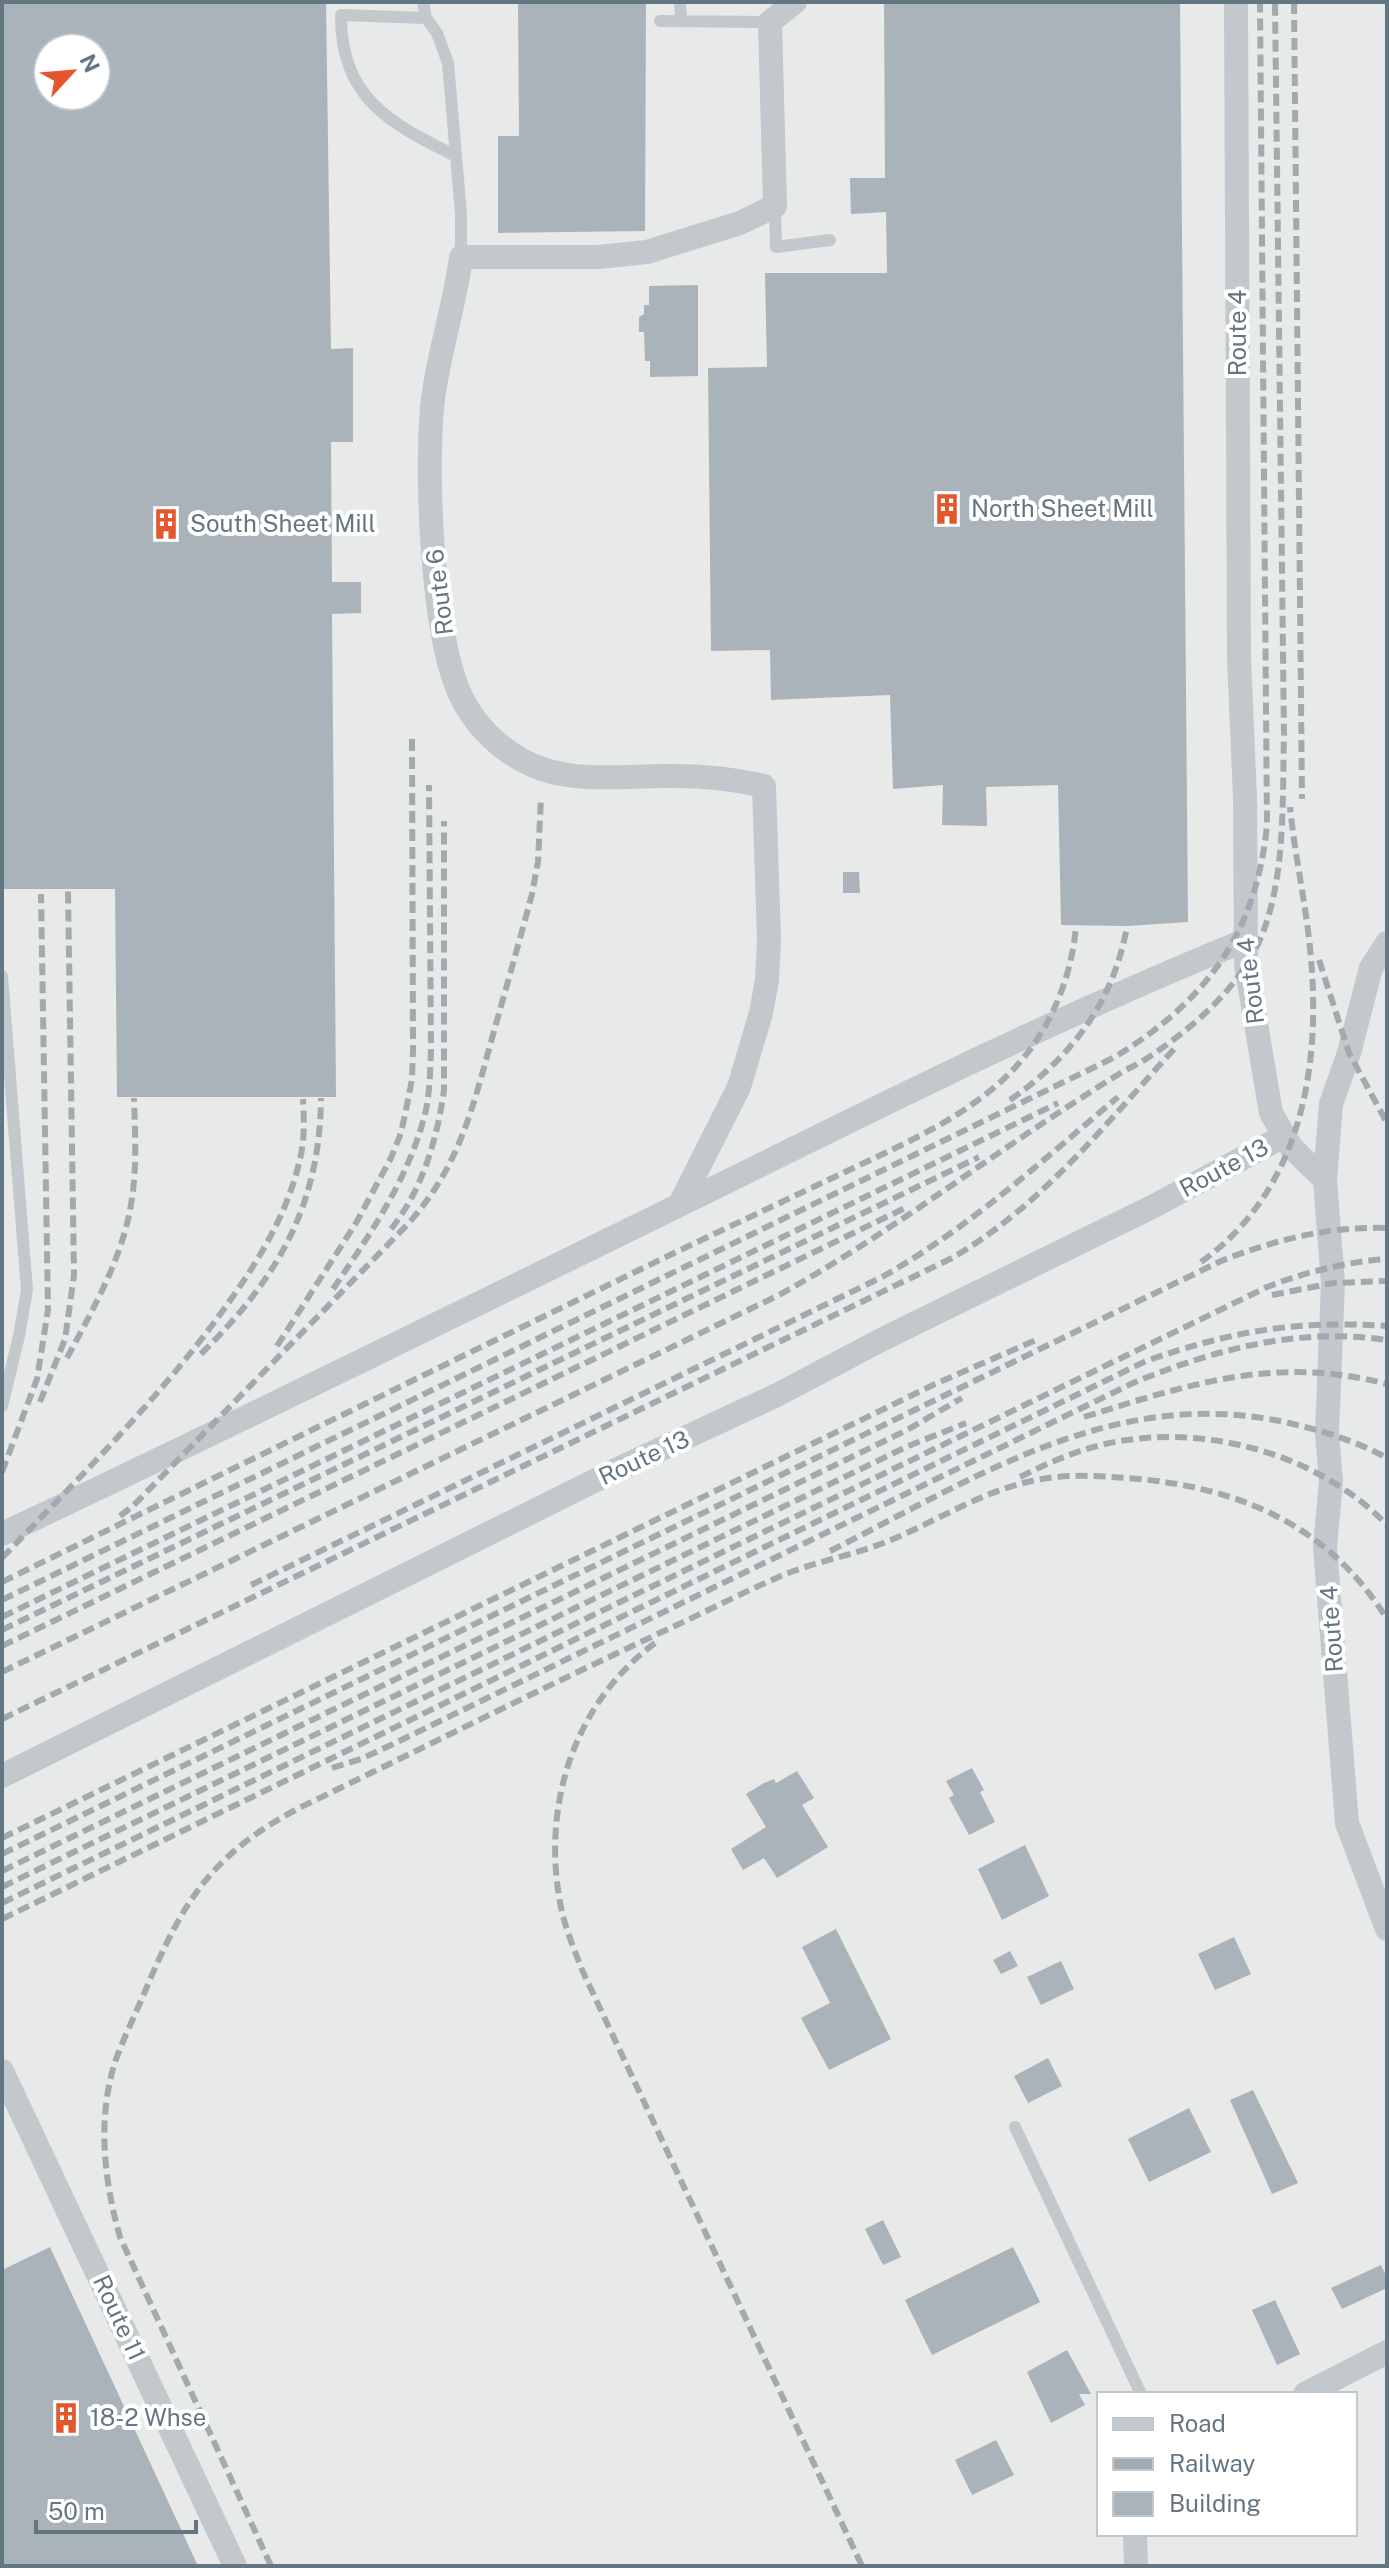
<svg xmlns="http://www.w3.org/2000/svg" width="1389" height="2568" viewBox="0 0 1389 2568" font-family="'Public Sans',sans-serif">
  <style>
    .built { fill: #e8e9e9; fill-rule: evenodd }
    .building { fill: #aab3b9; fill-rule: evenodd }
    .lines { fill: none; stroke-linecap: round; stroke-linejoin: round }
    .lane { stroke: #c3c8cc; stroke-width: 12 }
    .street { stroke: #c3c8cc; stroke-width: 24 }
    .rail { stroke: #a2aab0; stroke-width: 6; stroke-dasharray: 12 6; stroke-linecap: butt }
    .labels { text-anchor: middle; stroke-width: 8; stroke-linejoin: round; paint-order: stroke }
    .street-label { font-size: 24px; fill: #657683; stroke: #fff }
    .poi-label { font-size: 24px; fill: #657683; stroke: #fff; text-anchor: start }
  </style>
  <rect width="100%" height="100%" fill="#fafaf8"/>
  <path class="built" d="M2,2H1387V2566H2ZM48,48H96V96H48ZM1099,2394H1355V2534H1099Z"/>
  <path class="building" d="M2,2H326L331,349L353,348V442H331L332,582H361V613L332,614L336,1097H117L115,889H2ZM48,48H96V96H48Z
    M518,2H646L645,231L498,233V136H519Z
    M884,2H1180L1188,922L1127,926L1061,925L1058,785L986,787L987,826L942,825L943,785L893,789L890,695L771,700L770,650L711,651L708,368L767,367L765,273H887L886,212L851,214L850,178H885Z
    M698,285V376L650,377V361H645L644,332H639V317L644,314V305H649V286Z
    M843,872H859L860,893H843Z
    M972,1768L984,1790L980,1792L995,1822L969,1835L949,1798L954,1795L946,1781Z
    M797,1771L814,1798L802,1805L828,1847L777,1878L764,1858L743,1870L731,1849L766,1827L746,1794L764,1783L774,1779L776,1783Z
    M1025,1845L1049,1896L1002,1920L978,1869Z
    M836,1929L891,2039L829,2070L801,2018L830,2003L802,1947Z
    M1234,1937L1251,1974L1215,1990L1198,1954Z
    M1010,1951L1018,1966L1001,1974L993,1960Z
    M1061,1961L1074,1989L1041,2005L1027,1977Z
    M1048,2058L1062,2086L1028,2103L1014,2076Z
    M1253,2090L1298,2183L1272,2194L1230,2100Z
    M1189,2108L1211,2152L1149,2182L1128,2139Z
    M883,2220L901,2257L883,2265L865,2229Z
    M50,2247L198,2566H2V2270Z
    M1013,2247L1040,2302L932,2355L905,2300Z
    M1381,2265L1387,2278V2288L1342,2309L1331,2288Z
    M1275,2300L1300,2354L1277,2365L1252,2310Z
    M1067,2350L1091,2394H1079L1085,2405L1051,2423L1027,2372Z
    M996,2440L1014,2475L972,2495L955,2460Z"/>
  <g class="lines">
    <path class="lane" d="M423,2L426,18L437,33L448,63L461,214V257
      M680,2L681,21
      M426,18L341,15C341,98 389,123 456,156
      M660,21L770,22
      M775,206L776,247L830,240
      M2,976L27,1290L19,1336L2,1406
      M1015,2127L1141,2394"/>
    <path class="street" d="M1236,2L1239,658L1245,798L1246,964L1271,1113L1291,1147L1325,1180L1333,1283L1327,1433L1331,1481L1325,1547L1347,1823L1387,1929
      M1325,1180L1331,1104L1349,1053L1371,968L1387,943
      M680,1204L739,1087L761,1013L767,980L769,941L764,786C735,779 704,776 674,776C631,775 584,783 542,769C510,758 481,733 465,704C431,646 425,468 433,399C439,351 455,305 461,257H598L647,252L740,223L775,206L770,22L795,2
      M2,1534C236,1424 467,1309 700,1195C880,1106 1059,1016 1246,940
      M2,1776L616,1470L777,1395L883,1339L1154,1206L1284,1136
      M2,2071L235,2566
      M1305,2394L1387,2352
      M1135,2534L1136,2566"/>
    <path class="rail" d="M1294,2L1302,799
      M1319,960L1349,1053L1387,1123
      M1010,1100C1072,1057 1114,1001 1127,926
      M391,1229C423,1189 437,1139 444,1090V821
      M1201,1262C1299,1192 1321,1072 1311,959C1307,908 1295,858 1290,807
      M333,1289C369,1236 407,1181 424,1118C430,1096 430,1073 431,1050L429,785
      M1272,1295L1333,1283L1387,1281
      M277,1346L356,1223L391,1158L401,1133L406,1110L412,1079L413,1050L412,736
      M201,1354C277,1279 320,1206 321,1098
      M67,1358C94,1307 124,1256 132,1198C137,1165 135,1131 134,1098
      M40,1402L65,1339L74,1275L68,891
      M1084,1417C1190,1384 1275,1355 1387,1384
      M2,1472L37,1379L48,1310L41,894
      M1020,1477C1048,1463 1075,1451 1105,1444C1202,1422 1318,1453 1387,1525
      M120,1516L133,1506L407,1225C461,1165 473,1106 494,1031C507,985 520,939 532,894L538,862L541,797
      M830,1551C977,1477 1117,1384 1289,1423C1323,1431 1356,1441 1387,1458
      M2,1558C75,1482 150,1408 213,1324C250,1274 286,1221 300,1159C305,1139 304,1119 303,1099
      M2,1582C226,1472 450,1362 674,1253C731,1226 788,1199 845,1172C897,1147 952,1124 997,1085C1043,1046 1071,986 1076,926
      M251,1585L882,1277C969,1228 1042,1161 1118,1097
      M2,1600L1115,1057C1207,1000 1256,934 1267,825L1260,2
      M2,1617L1058,1103
      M2,1630L979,1157
      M655,1643C574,1703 542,1805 560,1902C564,1926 574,1949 583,1972L862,2566
      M2,1646L905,1208
      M2,1672L779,1295C866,1247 945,1189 1028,1133C1058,1113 1088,1093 1119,1074C1128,1068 1137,1065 1146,1059C1187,1032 1228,998 1253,954C1287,892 1282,803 1284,734L1275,2
      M2,1719L952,1258C1043,1205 1106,1123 1176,1047
      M332,1768L361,1759L391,1745L1135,1382C1217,1349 1298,1327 1387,1340
      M2,1838L935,1384L1036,1340
      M2,1854L1221,1261C1274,1240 1329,1226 1387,1228
      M2,1871L907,1430L962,1398
      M2,1887L906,1447L966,1423
      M2,1903L1267,1287C1306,1272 1345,1262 1387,1259
      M2,1919L1146,1361C1232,1331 1296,1320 1387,1326
      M271,2566L120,2237C104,2181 97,2119 115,2062C124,2037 136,2013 146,1989C183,1901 212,1854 299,1808C425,1747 550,1684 677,1625C711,1609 746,1591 781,1576C816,1561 855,1555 891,1540C941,1519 987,1488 1042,1479C1070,1474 1099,1476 1127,1478C1236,1486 1327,1523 1387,1619"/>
  </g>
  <defs>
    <symbol id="building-bare" viewBox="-9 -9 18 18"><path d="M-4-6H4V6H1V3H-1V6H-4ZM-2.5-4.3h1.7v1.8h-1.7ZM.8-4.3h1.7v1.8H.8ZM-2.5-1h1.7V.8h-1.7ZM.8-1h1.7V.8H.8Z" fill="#e4572e" stroke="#fff" stroke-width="2.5" paint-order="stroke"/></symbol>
  </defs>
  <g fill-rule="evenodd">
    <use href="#building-bare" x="925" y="487" width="44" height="44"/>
    <use href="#building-bare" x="144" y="502" width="44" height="44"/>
    <use href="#building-bare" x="44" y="2396" width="44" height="44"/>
  </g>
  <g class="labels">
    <g class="street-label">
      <text transform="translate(1238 333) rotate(-90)" y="8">Route 4</text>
      <text transform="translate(440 592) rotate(-97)" y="8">Route 6</text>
      <text transform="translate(1251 981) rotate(-97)" y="8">Route 4</text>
      <text transform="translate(1224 1168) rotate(-28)" y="8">Route 13</text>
      <text transform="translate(644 1458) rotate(-25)" y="8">Route 13</text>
      <text transform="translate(1332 1629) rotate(-94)" y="8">Route 4</text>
      <text transform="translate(119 2318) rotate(65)" y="8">Route 11</text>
    </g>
    <g class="poi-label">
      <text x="971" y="517">North Sheet Mill</text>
      <text x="190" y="532">South Sheet Mill</text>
      <text x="90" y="2426">18-2 Whse</text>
    </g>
  </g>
  <rect width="1389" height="2568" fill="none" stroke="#657683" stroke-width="8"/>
  <rect x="1097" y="2392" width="260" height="144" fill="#ffffff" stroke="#c1c8cd" stroke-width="2"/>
  <rect x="1113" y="2418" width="40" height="12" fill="#c3c8cc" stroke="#c1c8cd" stroke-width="2"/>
  <text x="1169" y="2432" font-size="24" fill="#657683">Road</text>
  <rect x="1113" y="2458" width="40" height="12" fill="#a2aab0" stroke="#c1c8cd" stroke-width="2"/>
  <text x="1169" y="2472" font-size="24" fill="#657683">Railway</text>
  <rect x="1113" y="2492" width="40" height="24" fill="#aab3b9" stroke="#c1c8cd" stroke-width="2"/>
  <text x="1169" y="2512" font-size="24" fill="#657683">Building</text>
  <g transform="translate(72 72) rotate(64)"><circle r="38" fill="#ffffff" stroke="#c1c8cd" stroke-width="2"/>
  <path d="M0-6L14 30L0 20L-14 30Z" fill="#e4572e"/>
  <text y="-12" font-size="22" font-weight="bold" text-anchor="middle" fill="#657683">N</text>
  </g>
  <path d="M36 2520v12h160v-12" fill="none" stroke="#657683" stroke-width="4"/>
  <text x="48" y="2520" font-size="24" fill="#657683" stroke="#ffffff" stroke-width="6" paint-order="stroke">50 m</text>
</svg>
